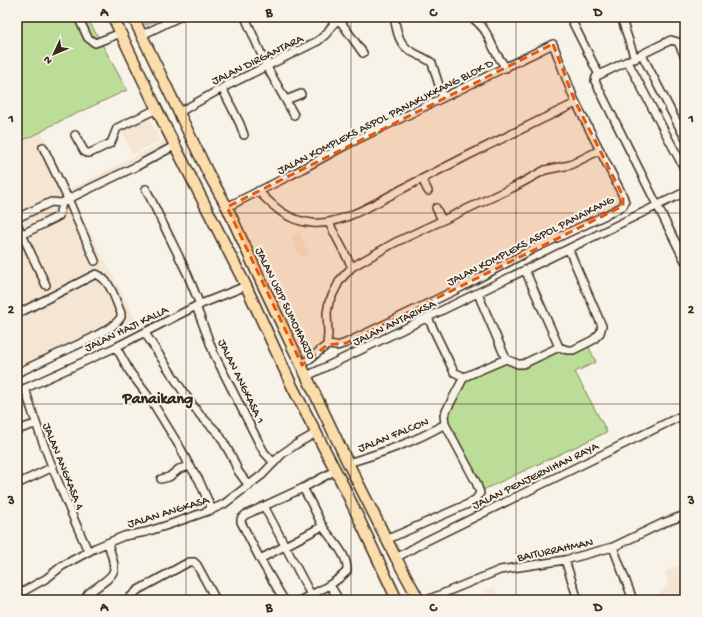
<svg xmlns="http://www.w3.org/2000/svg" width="702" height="617" viewBox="0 0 702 617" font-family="'Gochi Hand',sans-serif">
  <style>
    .built { fill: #f5e6d3 }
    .green { fill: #bcdd97; stroke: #7c845a }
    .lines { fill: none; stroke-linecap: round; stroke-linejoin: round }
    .minor-casing { stroke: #3b2a1e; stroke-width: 10 }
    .highway-casing { stroke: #3b2a1e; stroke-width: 13 }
    .minor { stroke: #f7f3e8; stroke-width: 7 }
    .highway { stroke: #fbddab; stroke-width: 10 }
    .marked { fill: #e8590c; fill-opacity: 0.2; stroke: #e8590c; stroke-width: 3; stroke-dasharray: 8 5; stroke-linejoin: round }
    .grid { fill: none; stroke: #3b2a1e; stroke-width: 1; stroke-opacity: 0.55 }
    .labels { text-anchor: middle; stroke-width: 4; stroke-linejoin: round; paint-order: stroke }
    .street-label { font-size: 12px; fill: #3b2a1e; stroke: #f7f3e8 }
    .district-label { font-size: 16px; font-weight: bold; fill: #3b2a1e; stroke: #f7f3e8 }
    .neatline { fill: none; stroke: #3b2a1e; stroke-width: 1.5 }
    .grid-label { font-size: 13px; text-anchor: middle; font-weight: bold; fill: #3b2a1e }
  </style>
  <rect width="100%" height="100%" fill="#f7f3e8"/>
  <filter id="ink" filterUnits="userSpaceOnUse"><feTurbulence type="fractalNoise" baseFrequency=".025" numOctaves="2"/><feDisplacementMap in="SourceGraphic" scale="8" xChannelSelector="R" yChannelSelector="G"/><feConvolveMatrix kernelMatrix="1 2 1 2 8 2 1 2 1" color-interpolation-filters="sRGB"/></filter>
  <g filter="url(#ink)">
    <path class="built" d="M149,118L160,141L132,154L121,130Z
      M41,132L69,190L166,140L171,151L74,201L136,320L17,379V144Z
      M299,232L309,254L301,258L291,236Z
      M685,563V600H652L668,585L665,572Z
      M494,588L500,600H492L486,591Z"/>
    <path class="green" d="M17,17H87L127,90L52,125L41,132L17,143Z
      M142,17H164L146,25Z
      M588,345L596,362L575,372L607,432L483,490L445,420L463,379L504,362L517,369L557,352L568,354Z"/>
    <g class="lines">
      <defs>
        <path id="minor" d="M78,17L88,38L95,43L121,33
          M245,17L267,67L294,115
          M394,17C397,31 398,44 412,52C419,56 426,58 432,63L443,98
          M471,17C486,27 488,37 495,51C498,57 502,62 506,68
          M570,17L599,75
          M621,17L635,59
          M338,18L363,53
          M142,35L179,17
          M642,55L685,138
          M685,57L678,42L671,40L599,75L596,77L595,81L685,261
          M628,62L685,170
          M222,88L240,124L244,135
          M286,100L301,94
          M178,113L226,86L318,41L326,34L339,17
          M75,135L84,151L87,153H90L111,143L117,128L157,109
          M43,147L68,199L95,261
          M422,179L428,191
          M146,189L187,273L200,305
          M258,191C274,207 288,221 312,223C340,226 379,201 404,188C426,177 447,166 469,155C505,137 540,120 576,103
          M227,207L291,175L348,144L553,44L574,99L623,196L625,202L623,206L608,214L533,249L462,287L346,343L337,346L327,345
          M436,208L442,220
          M17,218L51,202L62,203L68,199L139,165L176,145
          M329,223L352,267
          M17,224L46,285
          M17,237L59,216L62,203
          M525,270L559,347
          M478,293L481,301L506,359
          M196,306L214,354L258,441L264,452L274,463
          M17,314L96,274C111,280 115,300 121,313V317L118,321L111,327L90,339L17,373
          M145,333L184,393L200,415L219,434L232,457L238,471L249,486
          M116,347L130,372L151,400L181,449L188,463L199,480L212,510
          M302,365L327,345L328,333L327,313L329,302L340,280L352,267L394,243L514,187L545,170L570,165L600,150
          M307,376C433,315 559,254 685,192
          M464,377L506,359L518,364H523L559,347L567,350H573L593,340L600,333L602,326L569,250
          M25,388C41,444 64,498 88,551
          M17,392L116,347L196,306L246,286
          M17,430L35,424
          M348,463C381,453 415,442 445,424
          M161,479L169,477L179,469L190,466
          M17,484L53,467
          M264,506L311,595
          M388,539L468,504L476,499L480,493L476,482L445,424L444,415L464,377L454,372L428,318
          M613,547L633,600
          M396,558L424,542L685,414
          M260,559L323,526
          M565,560L578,600
          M330,585L339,600
          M17,595L47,578L62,566L95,548L124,536L146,532L168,525L211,510L224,504L262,475L282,454L295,445L316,433
          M87,600L86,598C87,593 90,592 94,589C120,571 116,572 108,543
          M127,600L138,590L189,562H194L197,565L216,600
          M284,600L260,559L241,522V519L245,515L303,488L336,470
          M301,600C317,592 335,584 347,571C348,553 330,539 322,525C316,513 310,500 303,488
          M427,600L500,570L565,560L613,547L663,523L685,515"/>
        <path id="highway" d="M113,17L161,118L246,286L292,386L344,487L397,600
          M133,17L208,173L227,207L259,277L348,463L396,558L419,600"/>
      </defs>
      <use href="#minor" class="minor-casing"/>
      <use href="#highway" class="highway-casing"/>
      <use href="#minor" class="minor"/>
      <use href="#highway" class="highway"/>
    </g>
  </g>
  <path class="marked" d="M553,44L574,99L623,196V206L346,343L327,345L302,365L227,207Z"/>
  <path class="grid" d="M186,17V600M351,17V600M516,17V600M17,213H685M17,404H685"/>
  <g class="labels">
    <g class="street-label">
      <text transform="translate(257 59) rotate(-26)" y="4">JALAN DIRGANTARA</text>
      <text transform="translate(385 116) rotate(-27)" y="4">JALAN KOMPLEKS ASPOL PANAKUKKANG BLOK D</text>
      <text transform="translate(530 240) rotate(-27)" y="4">JALAN KOMPLEKS ASPOL PANAIKANG</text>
      <text transform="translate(286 303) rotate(64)" y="4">JALAN URIP SUMOHARJO</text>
      <text transform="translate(394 322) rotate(-26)" y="4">JALAN ANTARIKSA</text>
      <text transform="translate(126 328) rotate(-26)" y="4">JALAN HAJI KALLA</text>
      <text transform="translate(242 381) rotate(64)" y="4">JALAN ANGKASA 1</text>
      <text transform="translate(393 434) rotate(-22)" y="4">JALAN FALCON</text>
      <text transform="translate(64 466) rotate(68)" y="4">JALAN ANGKASA 4</text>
      <text transform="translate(535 475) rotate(-26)" y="4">JALAN PENJERNIHAN RAYA</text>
      <text transform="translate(168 511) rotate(-17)" y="4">JALAN ANGKASA</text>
      <text transform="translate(555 549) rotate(-12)" y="4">BAITURRAHMAN</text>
    </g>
    <g class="district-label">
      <text x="158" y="403">Panaikang</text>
    </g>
  </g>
  <rect width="702" height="617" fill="none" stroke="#f7f3e8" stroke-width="44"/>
  <g transform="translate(54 54) rotate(226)" stroke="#f7f3e8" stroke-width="3" paint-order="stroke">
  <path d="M0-3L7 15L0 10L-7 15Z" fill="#3b2a1e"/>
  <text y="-6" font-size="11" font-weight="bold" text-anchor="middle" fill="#3b2a1e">N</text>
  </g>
  <rect x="22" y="22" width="658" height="573" class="neatline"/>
  <g class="grid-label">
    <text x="104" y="16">A</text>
    <text x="269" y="16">B</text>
    <text x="433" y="16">C</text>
    <text x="598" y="16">D</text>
    <text x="11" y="122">1</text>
    <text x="691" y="122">1</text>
    <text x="11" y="313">2</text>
    <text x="691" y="313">2</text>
    <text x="11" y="504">3</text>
    <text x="691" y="504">3</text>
    <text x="104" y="611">A</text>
    <text x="269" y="611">B</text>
    <text x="433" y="611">C</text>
    <text x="598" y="611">D</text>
  </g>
</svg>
